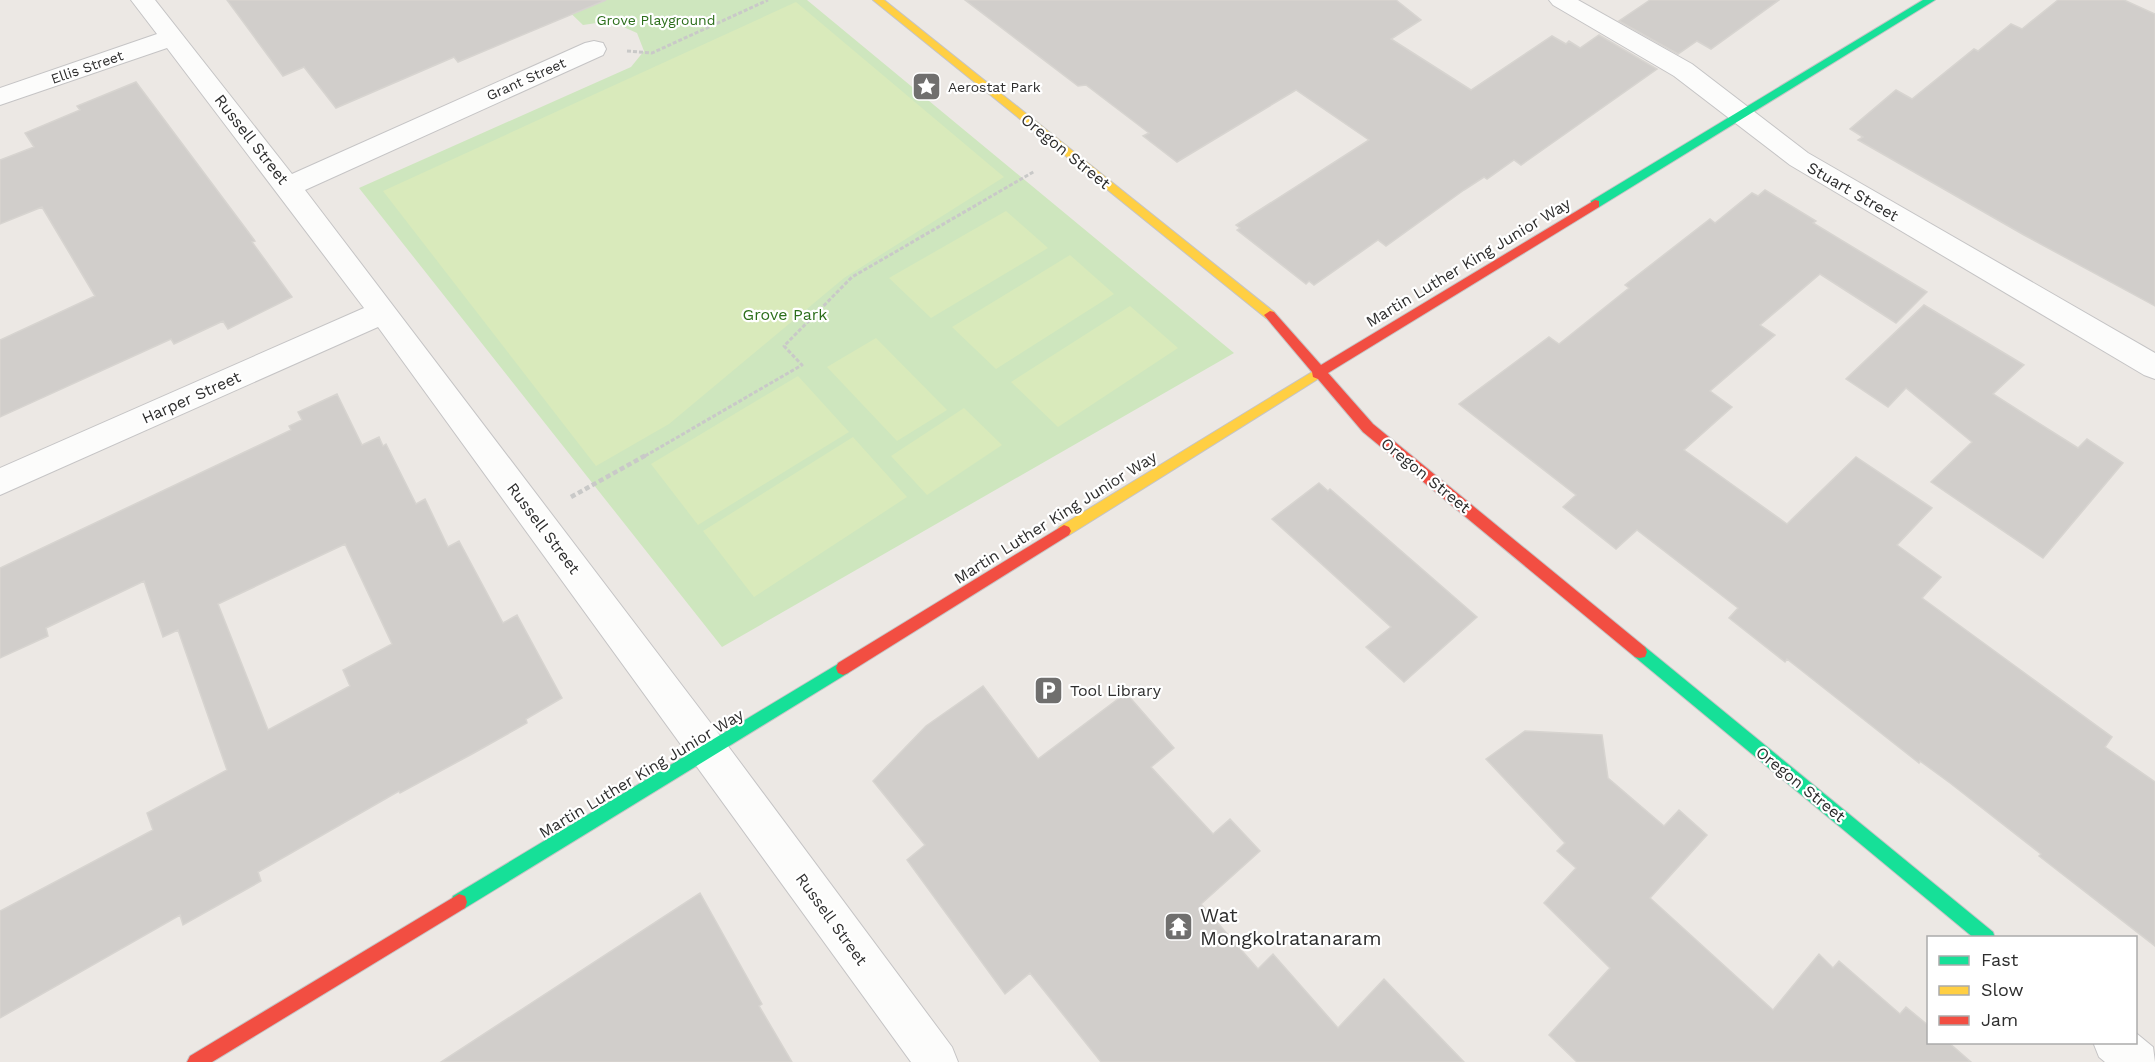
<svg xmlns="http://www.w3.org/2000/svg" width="2155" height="1062" viewBox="0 0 2155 1062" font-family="'Work Sans',sans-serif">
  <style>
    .green { fill: #cee6be }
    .pitch { fill: #d9eabb }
    .building { fill: #d1cecb; stroke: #d7d4d0; stroke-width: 1.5; fill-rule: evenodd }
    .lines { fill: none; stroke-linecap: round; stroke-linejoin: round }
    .street-casing { stroke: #c5c4c5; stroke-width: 2 }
    .fast-casing { stroke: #c5c4c5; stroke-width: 2 }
    .slow-casing { stroke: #c5c4c5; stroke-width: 2 }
    .jam-casing { stroke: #c5c4c5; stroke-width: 2 }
    .path-far1 { stroke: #c9c9c8; stroke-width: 3; stroke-dasharray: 4 2; stroke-linecap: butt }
    .path { stroke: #c9c9c8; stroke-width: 4.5; stroke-dasharray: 5 3; stroke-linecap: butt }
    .street { fill: #fcfcfb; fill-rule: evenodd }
    .fast { fill: #16e098; fill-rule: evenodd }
    .slow { fill: #ffcf43; fill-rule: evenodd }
    .jam { fill: #f24e42; fill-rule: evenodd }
    .labels { text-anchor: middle; stroke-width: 4.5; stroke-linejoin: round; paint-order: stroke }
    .far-park-label { font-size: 14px; fill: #2c6e1b; stroke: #fff }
    .far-street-label { font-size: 14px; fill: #2e2e2e; stroke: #fff }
    .far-poi-label { font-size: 14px; fill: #2e2e2e; stroke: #fff; text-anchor: start }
    .street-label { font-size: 16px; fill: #2e2e2e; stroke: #fff }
    .park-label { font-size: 16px; fill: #2c6e1b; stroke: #fff }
    .poi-label { font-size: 16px; fill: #2e2e2e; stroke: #fff; text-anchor: start }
    .near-poi-label { font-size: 20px; fill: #2e2e2e; stroke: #fff; text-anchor: start }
  </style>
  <rect width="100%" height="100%" fill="#ece8e4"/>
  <path class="green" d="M557,0H807L1234,353L722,647L359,188L631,67L644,51L637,33L610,21L583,25Z"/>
  <path class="pitch" d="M796,2L1004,177L844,278L669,424L596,466L383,191Z
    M1006,211L1048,248L931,318L889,278Z
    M1070,255L1114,294L996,369L952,327Z
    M1130,306L1178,348L1058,427L1011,382Z
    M876,338L947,410L897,441L827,367Z
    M798,376L849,432L698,525L651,464Z
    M964,408L1002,445L927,495L891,456Z
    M853,437L907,497L754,597L703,531Z"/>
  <path class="building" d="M227,0H606L458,62L454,57L336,108L304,67L283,76Z
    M965,0H1396L1421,20L1391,39L1471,90L1552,36L1566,44L1569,41L1580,48L1599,35L1657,69L1521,165L1514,160L1487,179L1484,177L1464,190L1386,246L1378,240L1314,285L1309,281L1306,284L1237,230L1240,228L1236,225L1369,140L1296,90L1177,162L1143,136L1149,133L1086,85L1078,86Z
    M1650,0H1779L1711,49L1697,41L1678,54L1619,21Z
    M2058,0H2124L2155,14V306L2024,235L1858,140L1863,137L1850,129L1896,90L1912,99L1974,49L1978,51L2011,24L2022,29Z
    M136,82L255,241L252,242L292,297L228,329L223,321L174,344L171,339L0,417V340L95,296L42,207L0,224V160L34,147L25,133L80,110L77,106Z
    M1765,190L1816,221L1813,223L1927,292L1896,323L1820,274L1760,325L1775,335L1710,391L1732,407L1684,450L1787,524L1856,457L1932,508L1897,545L1941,577L1922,598L2112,737L2105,747L2155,782V946L2039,856L2041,854L1950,783L1920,761L1919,763L1787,659L1785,662L1729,618L1738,608L1637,530L1616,549L1563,507L1576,495L1459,404L1549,337L1559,344L1629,288L1625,285L1710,219L1715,223L1752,193L1758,196Z
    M1924,305L2024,365L1993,394L2078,448L2087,439L2123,463L2043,558L1931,482L1972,442L1906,388L1888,407L1846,379Z
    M337,394L362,445L379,437L383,446L386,444L416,504L425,499L448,547L459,541L503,623L517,615L562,698L526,719L527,723L472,754L400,793L399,791L258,872L261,881L183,925L180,915L0,1018V911L153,830L147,813L227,770L178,630L163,637L144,581L46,628L48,636L0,658V568L291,430L289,426L302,420L298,412ZM345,544L392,644L343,670L350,686L268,730L218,604Z
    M1319,483L1328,491L1330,489L1477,617L1404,682L1366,647L1391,627L1272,519Z
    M983,686L1038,759L1126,693L1174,748L1151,767L1213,834L1230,819L1260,851L1201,904L1258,969L1273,954L1338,1028L1384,979L1464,1062H1101L1030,973L1005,994L907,860L925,845L873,781L926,726Z
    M1525,731L1602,735L1608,778L1664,826L1679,810L1707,835L1650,898L1773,1010L1819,954L1833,968L1839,961L1900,1014L1906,1007L1929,1026V1042H1948L1971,1062H1577L1549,1035L1610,968L1544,903L1576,868L1557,851L1565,843L1486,759Z
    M700,893L762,1004L759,1006L792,1062H441Z"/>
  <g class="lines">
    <defs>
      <path id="street" d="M131,0H155L292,174L585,43L594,41L603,43L606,49L603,55L305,190L722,738L952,1047L958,1062H911L378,327L0,495V468L364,308L167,48L0,105V88L157,34Z
        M1549,0H1578L1692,64L1808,153L2155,353V379L2144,375L1790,165L1674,76L1553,5Z
        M2136,1033L2153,1047L2155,1062H2105L2099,1057L2093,1042H2136Z"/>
      <path id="fast" d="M1923,0H1935L1599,207H1591V201Z
        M1640,646L1645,647L1993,932L1995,938H1974L1635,657L1633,652L1635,647Z
        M843,661L848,663L850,668L848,673L465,908L459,910L453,908L451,902L453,896Z"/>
      <path id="slow" d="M873,0H884L1274,312L1276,315L1274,318H1266Z
        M1317,369L1323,374L1321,377L1069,535H1059L1057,531L1059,527Z"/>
      <path id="jam" d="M1595,200L1599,201V207L1328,373L1373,424L1645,647L1647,652L1645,657L1640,658L1635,657L1363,432L1318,379L1313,377L1312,372L1264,315L1270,311L1274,312L1321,365Z
        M1064,525L1069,527L1071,531L1069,535L848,673L843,675L838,673L836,668L838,663Z
        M459,894L465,896L467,902L465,908L212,1062H187L190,1056Z"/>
    </defs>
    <use href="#street" class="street-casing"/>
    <use href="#fast" class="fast-casing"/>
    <use href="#slow" class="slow-casing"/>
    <use href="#jam" class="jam-casing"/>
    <path class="path-far1" d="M627,51L652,53L768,0
      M645,456L802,365L784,346L852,277L1035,171"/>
    <path class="path" d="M571,497L648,454"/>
    <use href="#street" class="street"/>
    <use href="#fast" class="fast"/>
    <use href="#slow" class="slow"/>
    <use href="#jam" class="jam"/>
  </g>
  <defs>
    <symbol id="sight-square" viewBox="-11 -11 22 22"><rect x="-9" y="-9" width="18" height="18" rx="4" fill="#706f6e" stroke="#fff"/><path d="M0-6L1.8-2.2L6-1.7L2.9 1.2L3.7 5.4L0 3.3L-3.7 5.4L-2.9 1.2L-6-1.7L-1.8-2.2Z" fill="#fff"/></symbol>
    <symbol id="parking-square" viewBox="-11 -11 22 22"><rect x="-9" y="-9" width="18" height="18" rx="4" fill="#706f6e" stroke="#fff"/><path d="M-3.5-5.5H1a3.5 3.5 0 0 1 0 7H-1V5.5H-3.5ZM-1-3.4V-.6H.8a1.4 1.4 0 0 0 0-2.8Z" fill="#fff"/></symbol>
    <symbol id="temple-square" viewBox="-11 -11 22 22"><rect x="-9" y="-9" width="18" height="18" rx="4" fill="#706f6e" stroke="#fff"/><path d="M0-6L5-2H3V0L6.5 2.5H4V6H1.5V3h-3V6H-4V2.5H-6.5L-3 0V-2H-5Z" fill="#fff"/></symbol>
  </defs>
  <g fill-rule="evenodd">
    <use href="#sight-square" x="910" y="70" width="33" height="33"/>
    <use href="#parking-square" x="1032" y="674" width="33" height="33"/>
    <use href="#temple-square" x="1162" y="910" width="33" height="33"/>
  </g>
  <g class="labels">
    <g class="far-park-label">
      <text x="656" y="25">Grove Playground</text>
    </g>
    <g class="far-street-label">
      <text transform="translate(87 67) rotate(-19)" y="5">Ellis Street</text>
      <text transform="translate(526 79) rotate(-24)" y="5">Grant Street</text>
    </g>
    <g class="far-poi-label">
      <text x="948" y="92">Aerostat Park</text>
    </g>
    <g class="street-label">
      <text transform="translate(252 139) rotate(52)" y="6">Russell Street</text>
      <text transform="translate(1066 151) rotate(39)" y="6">Oregon Street</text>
      <text transform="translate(1853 191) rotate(30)" y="6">Stuart Street</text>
      <text transform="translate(1468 262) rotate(-31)" y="6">Martin Luther King Junior Way</text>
      <text transform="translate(191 397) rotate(-24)" y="6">Harper Street</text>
      <text transform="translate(1426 475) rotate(39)" y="6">Oregon Street</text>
      <text transform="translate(1055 517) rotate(-32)" y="6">Martin Luther King Junior Way</text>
      <text transform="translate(544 528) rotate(53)" y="6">Russell Street</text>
      <text transform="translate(641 773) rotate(-31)" y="6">Martin Luther King Junior Way</text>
      <text transform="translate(1801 784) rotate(39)" y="6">Oregon Street</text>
      <text transform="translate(832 919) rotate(54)" y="6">Russell Street</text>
    </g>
    <g class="park-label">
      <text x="785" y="320">Grove Park</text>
    </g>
    <g class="poi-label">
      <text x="1070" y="696">Tool Library</text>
    </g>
    <g class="near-poi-label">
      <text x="1200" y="922">Wat<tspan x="1200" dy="23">Mongkolratanaram</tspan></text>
    </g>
  </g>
  <rect x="1927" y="936" width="210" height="108" fill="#ffffff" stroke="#ababab" stroke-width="1.5"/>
  <rect x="1939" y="956" width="30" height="9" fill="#16e098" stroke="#ababab" stroke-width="1.5"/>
  <text x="1981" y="966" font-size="18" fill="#2e2e2e">Fast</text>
  <rect x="1939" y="986" width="30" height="9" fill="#ffcf43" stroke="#ababab" stroke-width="1.5"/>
  <text x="1981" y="996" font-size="18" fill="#2e2e2e">Slow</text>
  <rect x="1939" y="1016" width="30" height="9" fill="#f24e42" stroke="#ababab" stroke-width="1.5"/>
  <text x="1981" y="1026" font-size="18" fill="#2e2e2e">Jam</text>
</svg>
